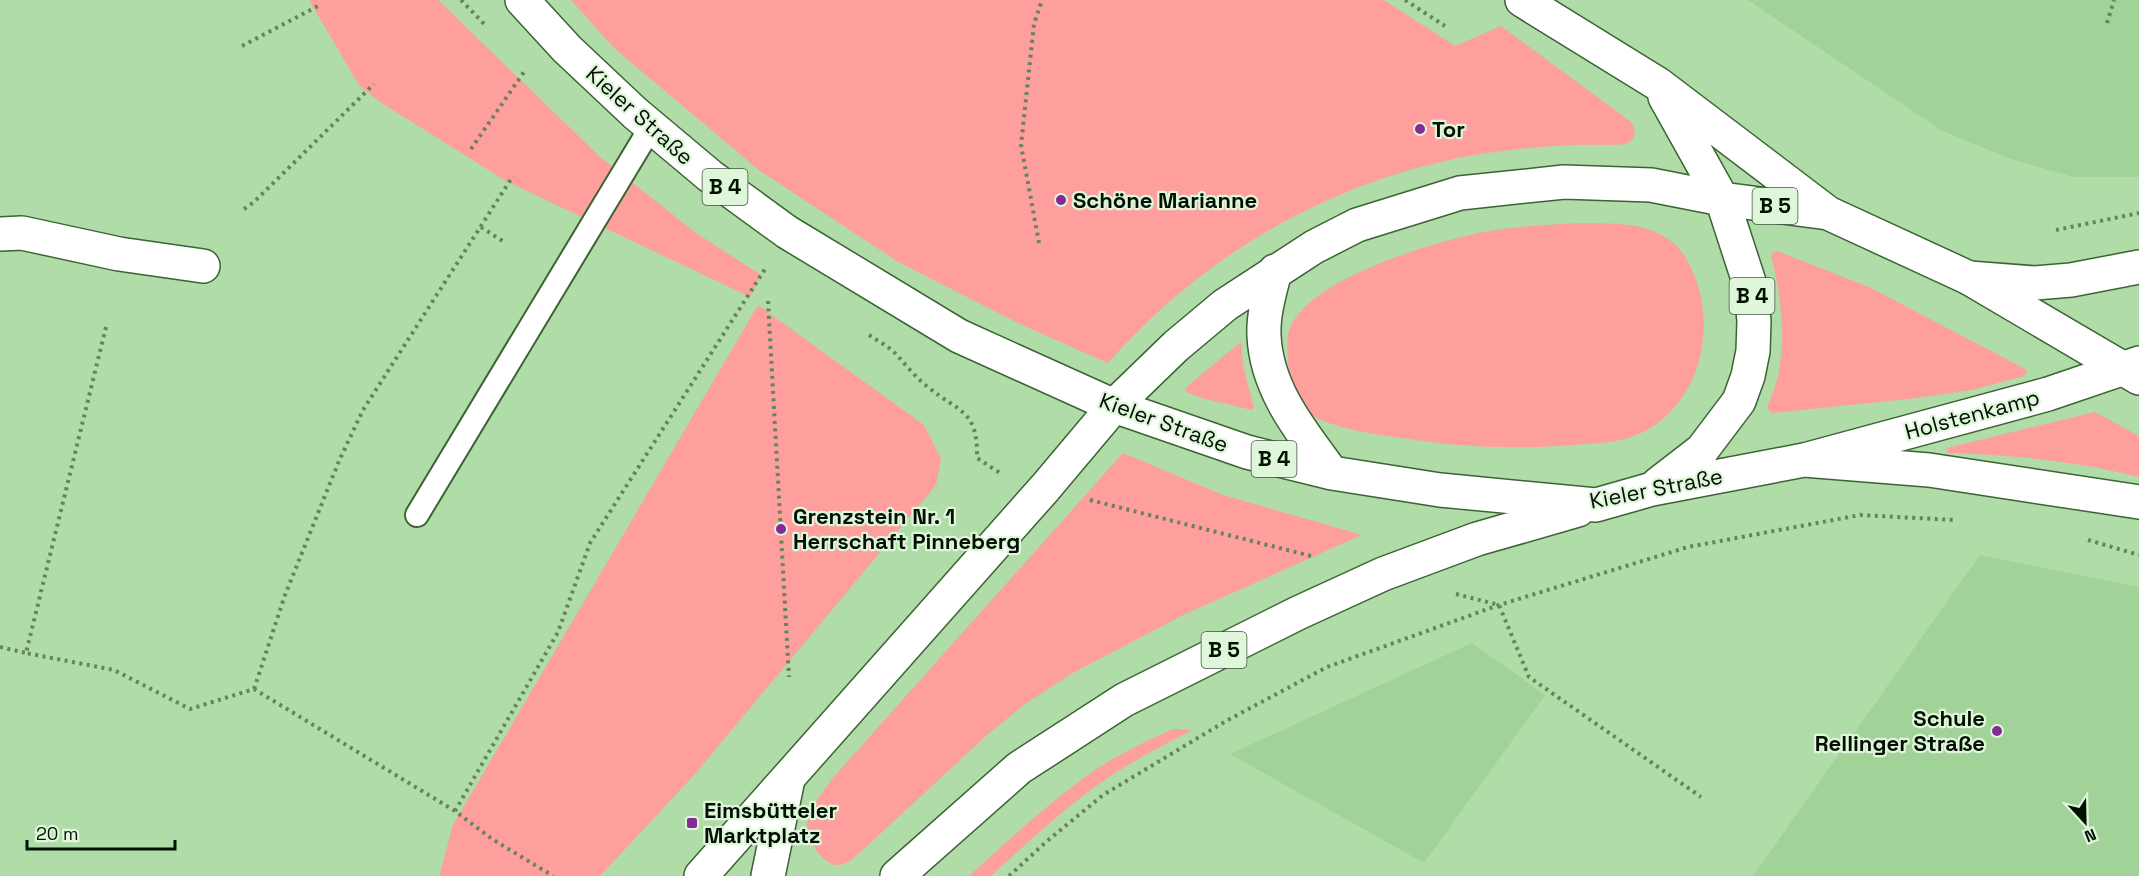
<svg xmlns="http://www.w3.org/2000/svg" width="2139" height="876" viewBox="0 0 2139 876" font-family="'Space Grotesk',sans-serif">
  <style>
    .built { fill: #a1d399 }
    .green { fill: #fe9f9d }
    .lines { fill: none; stroke-linecap: round; stroke-linejoin: round }
    .lane-casing { stroke: #3b6334; stroke-width: 26 }
    .street-casing { stroke: #3b6334; stroke-width: 36 }
    .secondary-casing { stroke: #3b6334; stroke-width: 36 }
    .primary-casing { stroke: #3b6334; stroke-width: 36 }
    .path { stroke: #64845f; stroke-width: 4; stroke-dasharray: 3 4.5; stroke-linecap: butt }
    .lane { stroke: #fff; stroke-width: 22 }
    .street { stroke: #fff; stroke-width: 33 }
    .secondary { stroke: #fff; stroke-width: 33 }
    .primary { stroke: #fff; stroke-width: 33 }
    .poi-dot { fill: #852a96; stroke: #dff6db; stroke-width: 2 }
    .labels { text-anchor: middle; stroke-width: 4.5; stroke-linejoin: round; paint-order: stroke }
    .shield { fill: #dff6db; stroke: #445542; stroke-width: 1.5 }
    .shield-label { font-size: 21px; font-weight: bold; fill: #021001 }
    .street-label { font-size: 22px; fill: #021001; stroke: #dff6db }
    .poi-label { font-size: 22px; font-weight: bold; fill: #021001; stroke: #dff6db; text-anchor: start }
  </style>
  <rect width="100%" height="100%" fill="#afdca7"/>
  <path class="built" d="M1748,0H2139V177H2073L2008,158L1941,130Z
    M1980,555L2139,587V876H1753Z
    M1472,643L1545,695L1424,863L1230,754Z"/>
  <path class="green" d="M309,0H438L599,156L696,233L761,275L750,297L506,181L380,102L359,85Z
    M571,0H1384L1455,46L1501,26L1631,122C1637,132 1636,139 1626,144C1609,146 1592,144 1576,145C1544,146 1512,149 1481,154C1337,177 1203,254 1108,363L1022,325L900,263L760,171L614,48Z
    M1580,223C1609,224 1643,221 1668,239C1683,249 1691,265 1697,283C1716,338 1695,409 1639,434C1619,443 1597,443 1576,445C1521,449 1465,448 1410,439C1386,436 1319,428 1304,408C1295,397 1288,372 1288,358C1287,349 1287,339 1289,331C1305,280 1430,243 1479,233C1512,226 1546,225 1580,223Z
    M1777,251L1869,287L2027,370L2024,376L1972,390L1908,399L1772,413L1767,408C1771,396 1777,384 1779,371C1786,332 1780,293 1771,254Z
    M758,305L924,425L941,459L936,485L695,774L600,876H439L453,825Z
    M1241,342L1243,365L1254,408L1252,410L1205,399L1186,392L1185,388Z
    M2095,412L2139,436V477C2077,461 2012,455 1948,453L1947,448Z
    M1123,453L1223,495L1362,535L1185,614L1071,674L1025,704L987,735L854,858C847,863 840,867 832,864C819,858 807,840 807,826C808,809 822,794 831,780Z
    M1173,729L1192,730C1160,747 1126,764 1096,786C1059,813 1025,845 991,876H969C1008,841 1046,805 1088,775C1115,756 1144,742 1173,729Z"/>
  <g class="lines">
    <defs>
      <path id="lane" d="M417,515L651,127"/>
      <path id="street" d="M0,234L22,233L119,254L203,266
        M768,876L788,779"/>
      <path id="secondary" d="M1969,278L2035,283L2071,280L2139,267
        M1808,459L2048,394L2139,363"/>
      <path id="primary" d="M522,0L567,49L635,113L710,176L787,232L959,336L1114,406L1247,452L1332,473L1440,490L1596,505L1652,489L1804,460L1929,470L2139,502
        M1522,0L1658,84L1828,213L1969,278L2139,378
        M1275,271C1270,291 1263,314 1264,335C1266,389 1301,431 1332,473
        M1658,484L1702,450L1739,401L1748,376L1753,351L1754,321L1751,288L1722,199L1665,97
        M701,876L1045,488L1114,406L1176,346L1225,305L1314,247L1357,225L1460,193L1564,182L1651,185L1722,199L1828,213
        M897,876L1019,768L1124,700L1298,613L1383,574L1477,539L1578,510"/>
    </defs>
    <use href="#lane" class="lane-casing"/>
    <use href="#street" class="street-casing"/>
    <use href="#secondary" class="secondary-casing"/>
    <use href="#primary" class="primary-casing"/>
    <path class="path" d="M461,0L486,26
      M1405,0L1445,26
      M2107,23L2114,0
      M242,46L318,6
      M471,149L526,69
      M244,209L254,202L374,84
      M481,227L504,242
      M2056,230L2139,213
      M1039,243L1021,145L1034,24L1042,0
      M768,301L789,677
      M106,327L26,653L114,670L190,709L254,689L455,811L492,839L553,876
      M869,335C878,341 888,346 896,354C906,365 916,378 928,387C959,413 978,409 977,458L1000,473
      M1090,500L1315,557
      M2088,540L2139,555
      M1456,594L1499,605L1529,677L1701,797
      M0,647L26,653
      M254,689L285,595L339,461L363,410L513,176
      M455,811L558,632L590,543L765,269
      M1009,876L1046,842L1103,795L1226,721L1327,667L1499,605L1688,547L1860,515L1954,520"/>
    <use href="#lane" class="lane"/>
    <use href="#street" class="street"/>
    <use href="#secondary" class="secondary"/>
    <use href="#primary" class="primary"/>
  </g>
  <g class="poi-dot">
    <circle cx="1420" cy="129" r="6"/>
    <circle cx="1061" cy="200" r="6"/>
    <circle cx="781" cy="529" r="6"/>
    <circle cx="1997" cy="731" r="6"/>
    <rect x="686" y="817" width="12" height="12" rx="3"/>
  </g>
  <g class="labels">
    <g class="shield">
      <rect x="702.5" y="169" width="45" height="36" rx="4.5"/>
      <rect x="1752.5" y="188" width="45" height="36" rx="4.5"/>
      <rect x="1729.5" y="278" width="45" height="36" rx="4.5"/>
      <rect x="1251.5" y="441" width="45" height="36" rx="4.5"/>
      <rect x="1201.5" y="632" width="45" height="36" rx="4.5"/>
    </g>
    <g class="shield-label">
      <text x="725" y="194">B 4</text>
      <text x="1775" y="213">B 5</text>
      <text x="1752" y="303">B 4</text>
      <text x="1274" y="466">B 4</text>
      <text x="1224" y="657">B 5</text>
    </g>
    <g class="street-label">
      <text transform="translate(640 115) rotate(42)" y="8">Kieler Straße</text>
      <text transform="translate(1972 414) rotate(-15)" y="8">Holstenkamp</text>
      <text transform="translate(1164 422) rotate(20)" y="8">Kieler Straße</text>
      <text transform="translate(1656 488) rotate(-11)" y="8">Kieler Straße</text>
    </g>
    <g class="poi-label">
      <text x="1432" y="137">Tor</text>
      <text x="1073" y="208">Schöne Marianne</text>
      <text x="793" y="524">Grenzstein Nr. 1<tspan x="793" dy="25">Herrschaft Pinneberg</tspan></text>
      <text x="1985" y="726" text-anchor="end">Schule<tspan x="1985" dy="25">Rellinger Straße</tspan></text>
      <text x="704" y="818">Eimsbütteler<tspan x="704" dy="25">Marktplatz</tspan></text>
    </g>
  </g>
  <g transform="translate(2085 822) rotate(158)" stroke="#dff6db" stroke-width="4.5" paint-order="stroke">
  <path d="M0-4.5L10 22L0 15L-10 22Z" fill="#021001"/>
  <text y="-9" font-size="16" font-weight="bold" text-anchor="middle" fill="#021001">N</text>
  </g>
  <path d="M27 840v9h148v-9" fill="none" stroke="#021001" stroke-width="3"/>
  <text x="36" y="840" font-size="18" fill="#021001" stroke="#dff6db" stroke-width="4.5" paint-order="stroke">20 m</text>
</svg>
